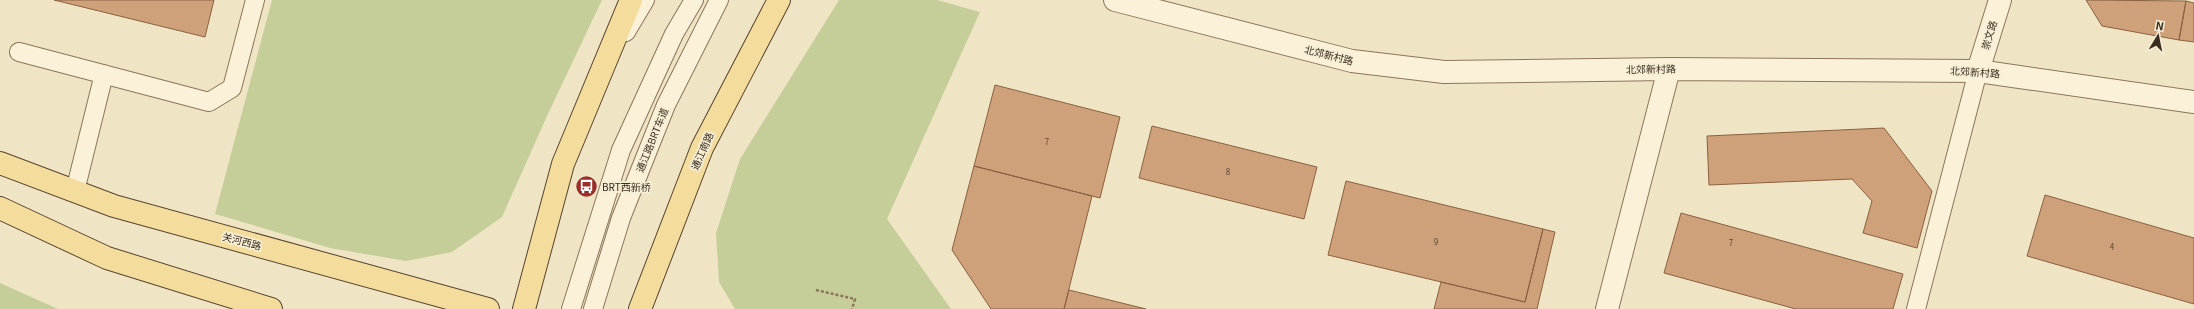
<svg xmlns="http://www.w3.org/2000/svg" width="2194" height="309" viewBox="0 0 2194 309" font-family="Georgia,'Noto Sans SC',serif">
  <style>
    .green { fill: #c5ce98 }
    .building { fill: #cea17a; stroke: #8a6140 }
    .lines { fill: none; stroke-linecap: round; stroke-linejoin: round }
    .service-casing { stroke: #8b765a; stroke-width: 20 }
    .minor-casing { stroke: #8b765a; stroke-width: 24 }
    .primary-casing { stroke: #58442f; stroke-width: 24 }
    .path { stroke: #8b765a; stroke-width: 2.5; stroke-dasharray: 3 2; stroke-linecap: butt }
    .service { stroke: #faf1d8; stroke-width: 18 }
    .minor { stroke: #faf1d8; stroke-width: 22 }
    .primary { stroke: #f3dc9c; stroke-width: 22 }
    .labels { text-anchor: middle; stroke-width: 3.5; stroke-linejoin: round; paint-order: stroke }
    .number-label { font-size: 8px; fill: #5f4a36 }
    .street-label { font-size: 10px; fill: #3a2d1f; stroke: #f6eed5 }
    .poi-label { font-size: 10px; fill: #3a2d1f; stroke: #f6eed5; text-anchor: start }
  </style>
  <rect width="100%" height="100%" fill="#efe5c5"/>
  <path class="green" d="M272,0H602L547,116L502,217L452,252L406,261L330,248L215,214Z
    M839,0H937L980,12L887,219L951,309H735L719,282L716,233L740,159Z
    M0,283L58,309H0Z"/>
  <path class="building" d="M54,0H214L205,37Z
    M2086,0L2186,1L2179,40L2102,26Z
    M2186,1L2194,3V42L2179,40Z
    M995,85L1120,117L1100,198L974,166Z
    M1152,126L1317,167L1304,219L1139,178Z
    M1884,128L1932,191L1917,248L1863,233L1872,201L1852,179L1709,185L1707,136Z
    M974,166L1092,196L1064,309H991L952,250Z
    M1346,181L1543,229L1525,302L1328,255Z
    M2045,195L2194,238V304L2027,256Z
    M1681,213L1903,274L1893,309H1796L1664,273Z
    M1543,229L1555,232L1537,309H1434L1441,282L1525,302Z
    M1069,290L1146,309H1064Z"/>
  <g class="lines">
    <defs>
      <path id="service" d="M626,32L645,0
        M19,52L209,102L232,88L255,0
        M75,191L104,74
        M571,309L621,150L674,34L694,0
        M593,309L621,218L666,105L719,0
        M1916,309L1978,71"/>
      <path id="minor" d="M1115,0L1352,61L1444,72L1669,69L1978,71L2194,102
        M1978,71L2000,0
        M1607,309L1669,69"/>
      <path id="primary" d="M0,163L114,206L488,309
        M0,208L107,258L271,309
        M524,309L563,164L631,0
        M640,309L702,148L779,0"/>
    </defs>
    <use href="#service" class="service-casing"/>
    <use href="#minor" class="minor-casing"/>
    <use href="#primary" class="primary-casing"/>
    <path class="path" d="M816,290L855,299L852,309"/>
    <use href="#service" class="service"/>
    <use href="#minor" class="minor"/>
    <use href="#primary" class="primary"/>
  </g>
  <defs>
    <symbol id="bus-disc" viewBox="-11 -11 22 22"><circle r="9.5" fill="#9b2e29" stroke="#f6eed5"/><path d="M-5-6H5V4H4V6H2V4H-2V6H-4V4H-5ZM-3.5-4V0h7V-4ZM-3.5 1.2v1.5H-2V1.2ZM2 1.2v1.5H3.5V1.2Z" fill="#fff"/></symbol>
  </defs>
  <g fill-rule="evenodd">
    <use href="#bus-disc" x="574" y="174" width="25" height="25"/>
  </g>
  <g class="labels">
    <g class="number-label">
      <text x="1047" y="145">7</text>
      <text x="1228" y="175">8</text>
      <text x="1436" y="245">9</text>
      <text x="1731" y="246">7</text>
      <text x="2112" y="250">4</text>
    </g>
    <g class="street-label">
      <text transform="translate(1989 35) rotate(-73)" y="4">崇文路</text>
      <text transform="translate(1329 55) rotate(14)" y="4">北郊新村路</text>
      <text transform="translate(1651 69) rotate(-1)" y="4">北郊新村路</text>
      <text transform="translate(1975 72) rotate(4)" y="4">北郊新村路</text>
      <text transform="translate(652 140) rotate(-68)" y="4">通江路BRT车道</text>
      <text transform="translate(702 151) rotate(-66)" y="4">通江南路</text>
      <text transform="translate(242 241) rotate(15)" y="4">关河西路</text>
    </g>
    <g class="poi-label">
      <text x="602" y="191">BRT西新桥</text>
    </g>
  </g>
  <g transform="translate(2158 36) rotate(10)" stroke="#f6eed5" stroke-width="3" paint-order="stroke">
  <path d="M0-3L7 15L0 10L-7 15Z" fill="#3a2d1f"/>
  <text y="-6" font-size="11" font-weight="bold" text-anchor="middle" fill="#3a2d1f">N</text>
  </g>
</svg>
